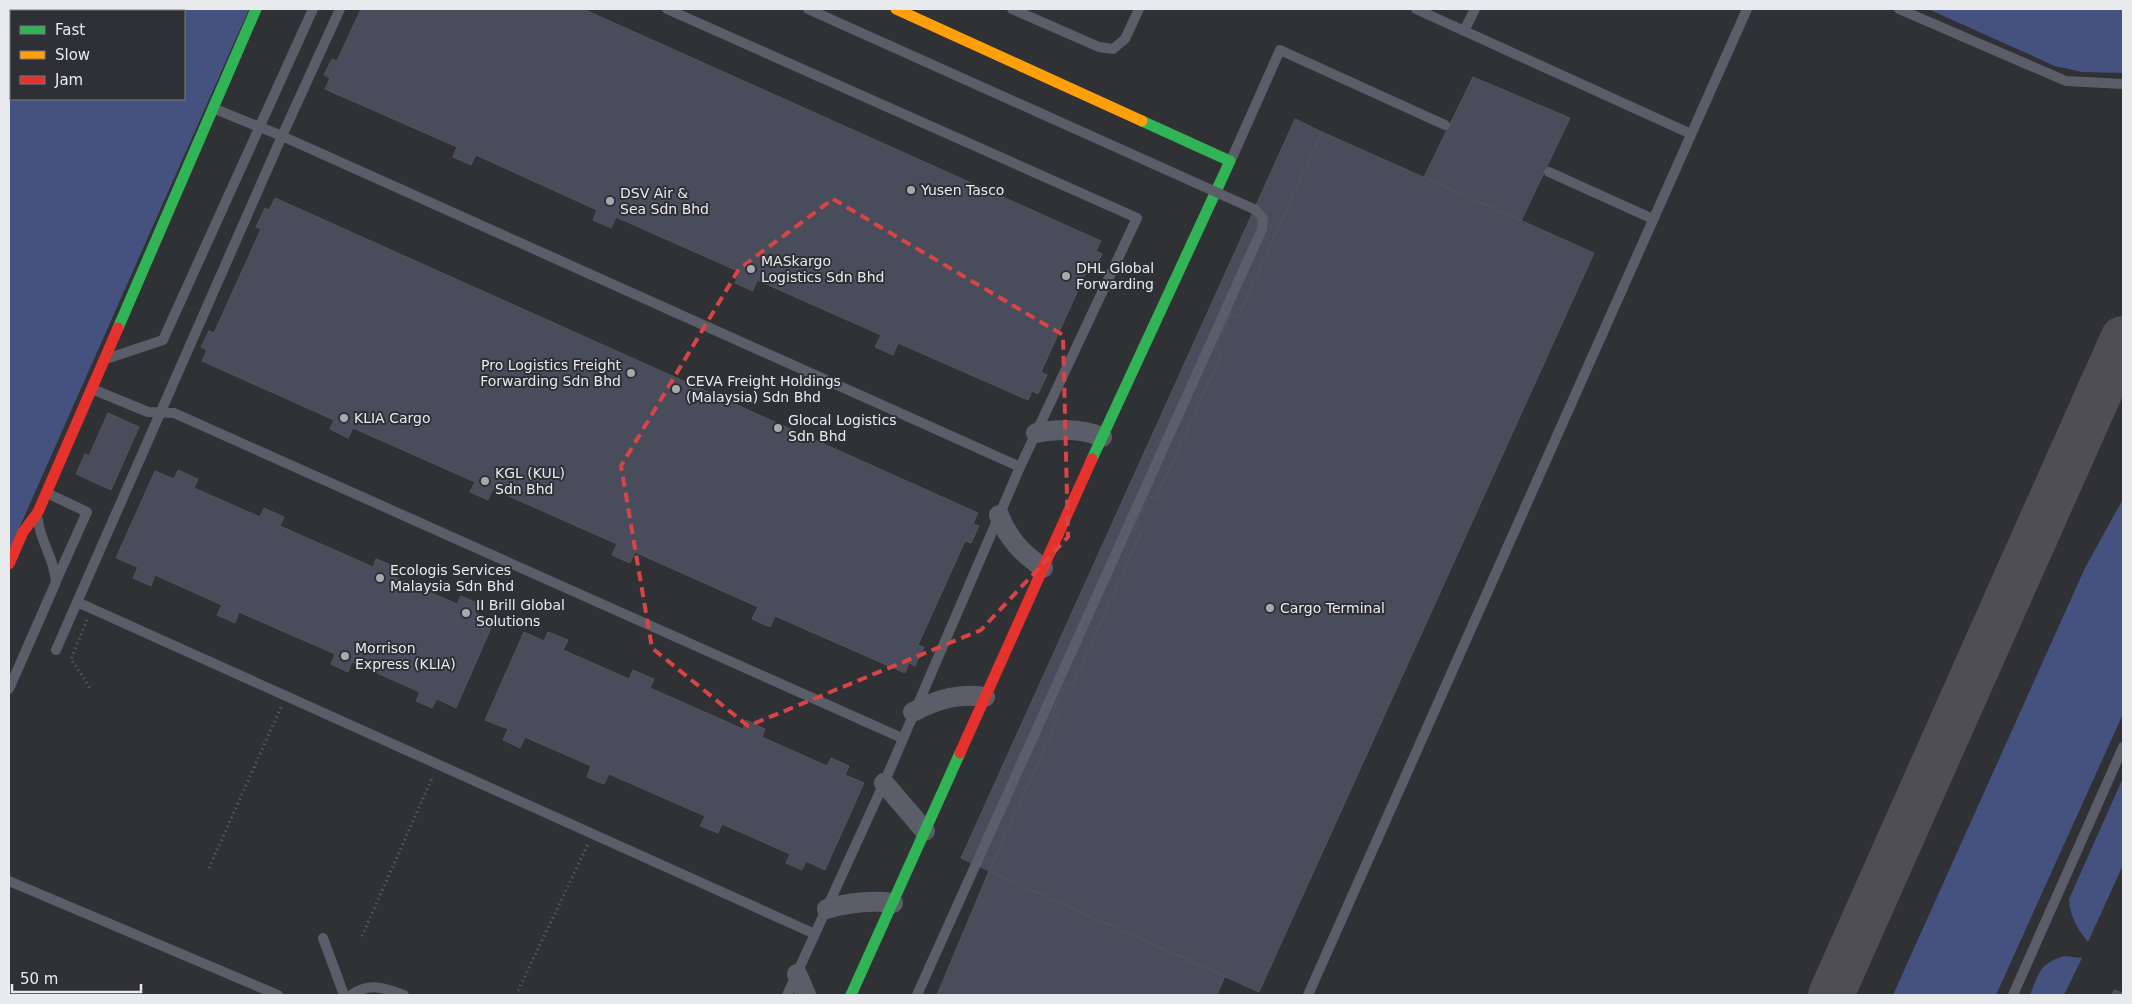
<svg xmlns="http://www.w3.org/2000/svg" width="2132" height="1004" viewBox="0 0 2132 1004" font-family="'DejaVu Sans',sans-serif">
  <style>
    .green { fill: #45517f; fill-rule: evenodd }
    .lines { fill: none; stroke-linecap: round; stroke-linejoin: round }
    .taxiway { stroke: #4e4e53; stroke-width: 46 }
    .building { fill: #494c5a; stroke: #545457 }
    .path { stroke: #62656b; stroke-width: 3; stroke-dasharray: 1 4; stroke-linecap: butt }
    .lane { stroke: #5b5e68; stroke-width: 10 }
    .street { stroke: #5b5e68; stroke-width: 20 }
    .fast { stroke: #30b455; stroke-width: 11 }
    .slow { stroke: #ff9f0a; stroke-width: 11 }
    .jam { stroke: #e5322d; stroke-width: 11 }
    .lane-bridge { stroke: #5b5e68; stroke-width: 10 }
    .marked { fill: none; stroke: #d94546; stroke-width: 4; stroke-dasharray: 10 6; stroke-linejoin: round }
    .poi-dot { fill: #a8a9ad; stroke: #2e3036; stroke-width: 2 }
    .labels { text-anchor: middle; stroke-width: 4; stroke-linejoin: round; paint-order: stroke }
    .poi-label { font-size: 14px; fill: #e9eaee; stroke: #2e3036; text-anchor: start }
  </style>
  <rect width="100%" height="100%" fill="#303134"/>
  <path class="green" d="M9,9H249L9,551ZM11,11H184V99H11Z
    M1928,9H2123V73L2082,72L2055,66Z
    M2123,499V714L1996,995H1893L2085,568Z
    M2123,778V865L2088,942C2077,928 2070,917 2069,899Z
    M2064,956L2082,958L2064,995H2030C2039,973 2039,964 2064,956Z"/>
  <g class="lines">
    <path class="taxiway" d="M1831,995L2123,339"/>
  </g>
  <path class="building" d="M361,9H583L1101,241L1096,251L1102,254L1094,271L1088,268L1041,372L1047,375L1038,394L1032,391L1028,400L898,343L893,355L875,347L881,335L757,280L753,291L735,283L740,272L616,217L611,228L593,220L597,210L476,155L471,165L453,157L457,147L325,89L330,78L324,75L332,59L337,61Z
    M1473,77L1570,118L1521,221L1424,177Z
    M1295,119L1322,132L1238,317L1231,314L1215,350L1222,353L1156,499L1149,496L1134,529L1141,533L1072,686L1066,683L1052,714L1059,717L989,871L961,858Z
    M1322,132L1594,253L1259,992L989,871L1059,717L1052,714L1066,683L1072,686L1141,533L1134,529L1149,496L1156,499L1222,353L1215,350L1231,314L1238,317Z
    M275,198L978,513L973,524L979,526L971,543L965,541L918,645L924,647L915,666L909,663L905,673L775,616L770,627L752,619L758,607L635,552L630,563L612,555L617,544L493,489L488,500L470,492L475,482L353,428L348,438L330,429L334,420L202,361L207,350L201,347L209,331L214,333L261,229L256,227L265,208L269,210Z
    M108,413L139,427L111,490L76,474L85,454L89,456Z
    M178,470L198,479L194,488L260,517L264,508L284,517L280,526L373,567L376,559L396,567L392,576L457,604L461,596L479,604L475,613L494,621L456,708L437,699L432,708L416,701L420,692L352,662L348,672L331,664L335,654L239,612L235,623L217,615L222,605L155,575L151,586L133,578L138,567L116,558L155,471L174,479Z
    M524,632L544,641L548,632L568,640L563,650L629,679L633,670L654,679L650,688L743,729L746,720L765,729L762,737L827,766L831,758L849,766L845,775L864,783L825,870L806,861L802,870L786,863L790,854L722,824L718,833L700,826L705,816L609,774L604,784L587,777L591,766L525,737L520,748L503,740L508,729L485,720Z
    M989,871L1225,976L1217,995H937Z
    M2114,990L2123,993V995H2112Z"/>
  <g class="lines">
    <path class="path" d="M87,620L71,659L90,688
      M209,868L281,707
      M362,936L433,776
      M516,995L588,844"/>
    <path class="lane" d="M667,9L1137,218L1020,467L884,783L787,995
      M1012,9L1099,47L1113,49L1125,39L1139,9
      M1416,9L1691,134
      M1899,9L2066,81L2123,84
      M1464,31L1475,9
      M215,109L282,136L1020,467
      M1231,160L1280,50L1445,125
      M1549,172L1653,219
      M109,358L163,340L313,9
      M92,389L148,412L174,413L902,738
      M47,493L87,512L56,581
      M77,602L815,934
      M56,650L282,136L340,9
      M9,689L56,582C55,560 40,541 38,520
      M9,881L278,995
      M323,938L344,995
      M351,995C369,982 385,988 404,995
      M917,995L1262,229L1263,219L1256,210
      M1308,995L1747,9
      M2013,995L2123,747"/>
    <path class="street" d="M1036,433C1059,429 1080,428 1102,437
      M999,515C1008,539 1023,554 1043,568
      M913,712C938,699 958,693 985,697
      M884,783L925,831
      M827,909C850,902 869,900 893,903
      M797,974L806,995"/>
    <path class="fast" d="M118,328L256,9
      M1092,459L1230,161L1142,121
      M851,995L960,753"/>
    <path class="slow" d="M896,9L1142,121"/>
    <path class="jam" d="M9,564L23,532L38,512L118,328
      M960,753L1092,459"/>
    <path class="lane-bridge" d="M808,9L1256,210"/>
  </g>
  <path class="marked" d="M833,199L1063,335L1068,537L981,630L748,726L652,648L621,466L739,269Z"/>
  <g class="poi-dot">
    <circle cx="911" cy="190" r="5"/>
    <circle cx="610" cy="201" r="5"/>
    <circle cx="751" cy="269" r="5"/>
    <circle cx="1066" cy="276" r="5"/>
    <circle cx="631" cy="373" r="5"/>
    <circle cx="676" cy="389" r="5"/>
    <circle cx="344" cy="418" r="5"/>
    <circle cx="778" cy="428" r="5"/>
    <circle cx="485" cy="481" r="5"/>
    <circle cx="380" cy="578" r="5"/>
    <circle cx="1270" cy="608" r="5"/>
    <circle cx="466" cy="613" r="5"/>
    <circle cx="345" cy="656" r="5"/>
  </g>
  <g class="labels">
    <g class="poi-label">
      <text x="921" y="195">Yusen Tasco</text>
      <text x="620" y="198">DSV Air &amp;<tspan x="620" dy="16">Sea Sdn Bhd</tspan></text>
      <text x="761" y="266">MASkargo<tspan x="761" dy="16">Logistics Sdn Bhd</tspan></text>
      <text x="1076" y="273">DHL Global<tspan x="1076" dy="16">Forwarding</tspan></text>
      <text x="621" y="370" text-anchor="end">Pro Logistics Freight<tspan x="621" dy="16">Forwarding Sdn Bhd</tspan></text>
      <text x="686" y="386">CEVA Freight Holdings<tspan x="686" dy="16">(Malaysia) Sdn Bhd</tspan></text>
      <text x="354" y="423">KLIA Cargo</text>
      <text x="788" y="425">Glocal Logistics<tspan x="788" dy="16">Sdn Bhd</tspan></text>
      <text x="495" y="478">KGL (KUL)<tspan x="495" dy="16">Sdn Bhd</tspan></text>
      <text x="390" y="575">Ecologis Services<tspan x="390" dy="16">Malaysia Sdn Bhd</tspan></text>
      <text x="476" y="610">II Brill Global<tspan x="476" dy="16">Solutions</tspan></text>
      <text x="1280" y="613">Cargo Terminal</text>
      <text x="355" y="653">Morrison<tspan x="355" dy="16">Express (KLIA)</tspan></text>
    </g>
  </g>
  <rect width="2132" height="1004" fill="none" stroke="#e9eaee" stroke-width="20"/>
  <rect x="10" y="10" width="175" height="90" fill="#2e3036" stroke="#797a80"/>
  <rect x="20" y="26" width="25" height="8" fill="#30b455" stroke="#797a80"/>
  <text x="55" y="35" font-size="15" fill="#e9eaee">Fast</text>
  <rect x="20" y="51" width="25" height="8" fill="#ff9f0a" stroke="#797a80"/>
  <text x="55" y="60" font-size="15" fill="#e9eaee">Slow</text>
  <rect x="20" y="76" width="25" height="8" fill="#e5322d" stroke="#797a80"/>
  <text x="55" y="85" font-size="15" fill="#e9eaee">Jam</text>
  <path d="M12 984v8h129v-8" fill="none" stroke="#e9eaee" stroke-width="2.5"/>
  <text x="20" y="984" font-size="15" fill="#e9eaee" stroke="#2e3036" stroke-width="4" paint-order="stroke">50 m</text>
</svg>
